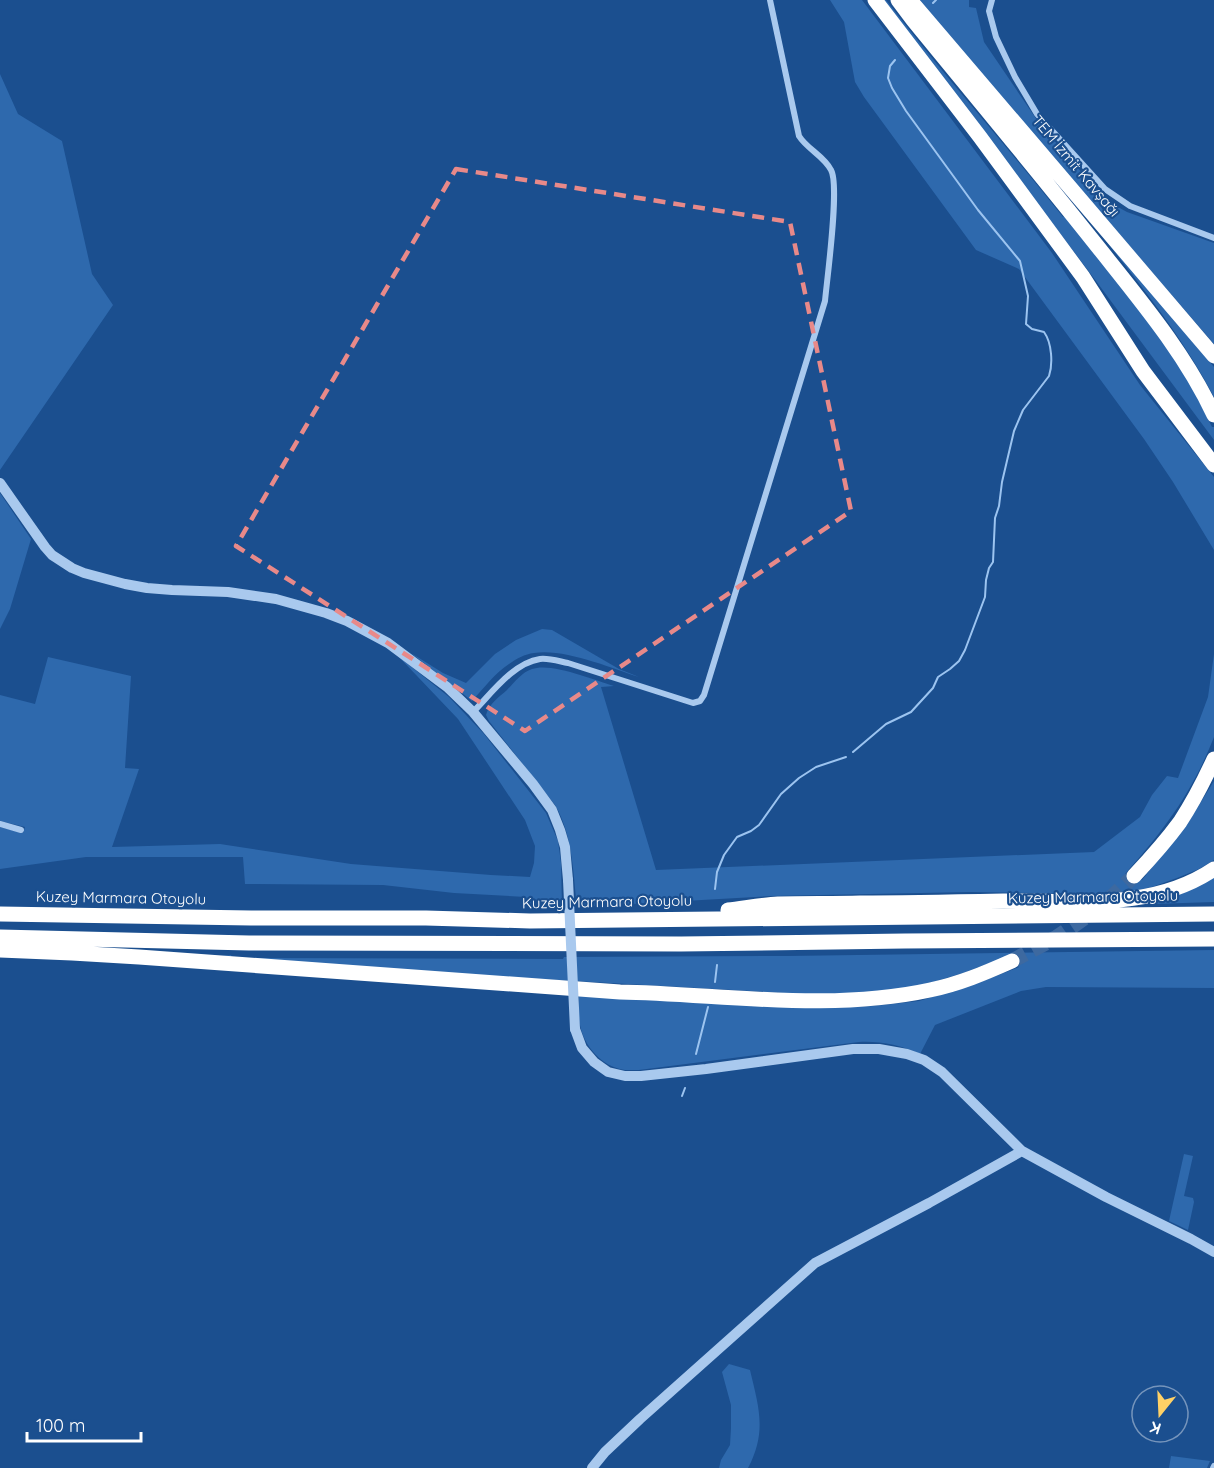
<svg xmlns="http://www.w3.org/2000/svg" width="1214" height="1468" viewBox="0 0 1214 1468" font-family="Quicksand,sans-serif">
  <style>
    .green { fill: #2e69ad }
    .lines { fill: none; stroke-linecap: round; stroke-linejoin: round }
    .stream { stroke: #9cc4f0; stroke-width: 2 }
    .motorway-tunnel { stroke: #3d69a0; stroke-width: 15; stroke-dasharray: 15 8; stroke-linecap: butt }
    .minor { stroke: #a9c9ee; stroke-width: 6 }
    .tertiary { stroke: #a9c9ee; stroke-width: 10 }
    .motorway { stroke: #fff; stroke-width: 15 }
    .tertiary-bridge { stroke: #a9c9ee; stroke-width: 10 }
    .marked { fill: none; stroke: #e88989; stroke-width: 4.5; stroke-dasharray: 12 8; stroke-linejoin: round }
    .labels { text-anchor: middle; stroke-width: 4.5; stroke-linejoin: round; paint-order: stroke }
    .street-label { font-size: 15px; fill: #fff; stroke: #1b4f8f }
  </style>
  <rect width="100%" height="100%" fill="#1b4f8f"/>
  <path class="green" d="M830,0H862L1052,253L1140,385L1214,477V550L1173,482L1144,439L1019,269L976,250L864,97L855,82L844,22Z
    M884,0H886C943,74 1005,144 1063,217L1065,216C1104,264 1144,311 1177,362C1191,383 1201,405 1212,427H1214V440L1096,281Z
    M920,0H969V7L976,8L984,42L1039,123L1097,190L1116,206L1127,212L1214,243V344L959,48Z
    M0,74L18,114L62,141L92,274L113,305L0,470Z
    M1086,215L1214,367V397C1180,331 1131,274 1086,215Z
    M0,493L31,539L10,609L0,629Z
    M542,629L552,630L619,669L639,677C611,668 564,648 534,653C525,654 516,659 509,664C496,672 483,689 472,701L411,653L443,673L466,683L495,654L516,640Z
    M1214,654V737C1192,793 1164,830 1125,874L1142,880L1189,821L1214,781V860L1199,869L1177,878L1152,887L1129,892L1103,894L970,892L771,896L577,907C573,872 573,836 555,805L489,721L486,715C489,704 499,697 507,690C514,683 522,672 532,669C551,662 594,680 614,686L601,687L656,870L1094,852L1140,817L1152,795L1167,776L1178,778L1208,697Z
    M398,656L449,697L484,734L546,813L558,841L561,863L562,906H527L526,897L454,893L383,885L245,884L243,857H86L0,869V827L23,833L25,827L0,821V695L35,704L48,657L131,676L125,768L139,769L112,847L220,844L351,864L491,875L530,877L534,863L535,846L525,820L458,719Z
    M1214,877V902L1153,904L1181,894Z
    M1214,950V988L1046,987L1021,991L935,1025L920,1054C900,1045 881,1041 859,1042L639,1070C635,1070 630,1070 625,1070C602,1067 584,1046 580,1025C578,1016 579,1005 579,996L821,1008L874,1006L919,1001L975,984L1019,967L1006,957L963,973L933,982L898,990L820,995L485,976L222,958V956L231,955L232,958L563,959L564,957L787,956Z
    M1184,1154L1193,1156L1184,1196L1193,1198L1194,1202L1188,1230L1169,1221Z
    M729,1364L750,1370C759,1408 767,1432 748,1468H719L721,1460L730,1445L731,1428V1405L722,1372Z
    M1171,1456L1210,1461L1207,1468H1169Z"/>
  <g class="lines">
    <path class="stream" d="M933,3L936,0
      M853,752L886,724L911,712L933,688L938,677L950,669L959,661L965,650L985,597L986,580L989,568L993,562L995,518L999,506L1002,482L1014,431L1023,410L1049,376C1053,364 1052,343 1044,332L1032,329L1026,324L1028,296L1020,261L978,210L906,111L892,88L888,78L890,66L895,60
      M715,889L717,872L724,855L737,837L751,831L759,825L781,794L799,778L816,767L846,757
      M715,982L717,965
      M696,1054L708,1007
      M682,1096L685,1088"/>
    <path class="motorway-tunnel" d="M1012,961L1057,937L1103,905L1134,876"/>
    <path class="minor" d="M992,0L989,11L996,37L1015,77L1037,114L1105,189L1130,206L1214,238
      M473,712C491,694 513,663 540,659C549,658 558,661 568,663L693,703L700,701L704,695L825,301C827,279 840,185 831,170C824,156 807,149 799,136L770,0
      M0,824L21,830
      M1213,1468L1214,1466"/>
    <path class="tertiary" d="M0,483L45,547L52,555L72,568L84,573L125,584L147,588L172,590L228,592L276,599L326,613L347,621L388,643L447,687L473,712L533,784L552,810L560,830L565,847L568,880
      M575,1029L582,1048L594,1062L608,1072L625,1076H641L706,1069L853,1049H879L907,1054L924,1060L942,1072L1022,1151L1106,1197L1191,1239L1214,1252
      M592,1468L605,1452L640,1419L815,1263L929,1203L1022,1151"/>
    <path class="motorway" d="M875,0L980,137L1083,277L1143,371L1214,465
      M898,0L913,20C975,96 1037,170 1098,247C1140,300 1185,353 1214,415
      M910,0L1214,356
      M1134,876C1150,859 1166,841 1180,822C1193,802 1204,781 1214,759
      M728,910C745,908 762,905 778,904C805,903 833,904 860,903C909,903 957,902 1006,901C1077,900 1152,911 1214,869
      M0,914L251,918H426L530,921L1214,914
      M0,937L249,943L681,944L905,941L1214,939
      M0,950L72,953L139,957L620,992C722,994 829,1012 930,990C959,984 985,973 1012,961"/>
    <path class="tertiary-bridge" d="M568,880L575,1029"/>
  </g>
  <path class="marked" d="M456,169L790,222L851,511L525,731L236,546Z"/>
  <g class="labels">
    <g class="street-label">
      <text transform="translate(1076 166) rotate(50)" y="5">TEM İzmit Kavşağı</text>
      <text transform="translate(1093 897) rotate(-1)" y="5">Kuzey Marmara Otoyolu</text>
      <text transform="translate(121 898) rotate(1)" y="5">Kuzey Marmara Otoyolu</text>
      <text transform="translate(607 902) rotate(-1)" y="5">Kuzey Marmara Otoyolu</text>
    </g>
  </g>
  <g transform="translate(1160 1414) rotate(198)"><circle r="28" fill="#1b4f8f" stroke="#7695bc" stroke-width="1.5"/>
  <path d="M0-4.5L10 22L0 15L-10 22Z" fill="#ffd166"/>
  <text y="-9" font-size="16" font-weight="bold" text-anchor="middle" fill="#ffffff">K</text>
  </g>
  <path d="M27 1432v9h114v-9" fill="none" stroke="#ffffff" stroke-width="3"/>
  <text x="36" y="1432" font-size="18" fill="#ffffff" stroke="#1b4f8f" stroke-width="4.5" paint-order="stroke">100 m</text>
</svg>
